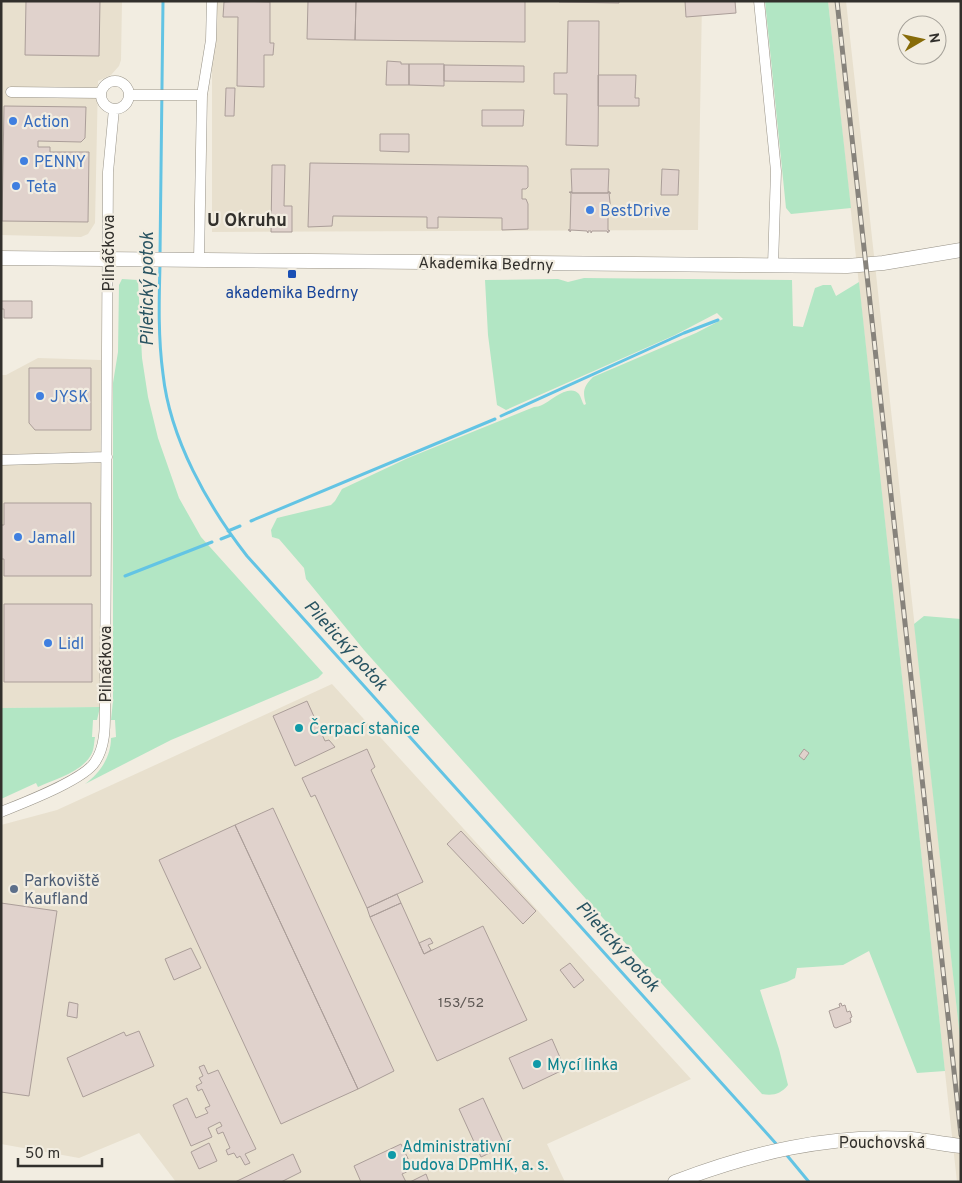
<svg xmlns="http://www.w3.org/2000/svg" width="962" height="1183" viewBox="0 0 962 1183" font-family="Overpass,sans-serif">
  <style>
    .built { fill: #e8e0ce }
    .green { fill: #b2e6c4 }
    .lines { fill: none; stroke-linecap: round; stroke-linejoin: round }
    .stream { stroke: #63c4e4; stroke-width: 3 }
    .building { fill: #e0d2cc; stroke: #ab9e99 }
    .street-casing { stroke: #989388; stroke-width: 11 }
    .secondary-casing { stroke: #989388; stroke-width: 15 }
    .street { stroke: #fff; stroke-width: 10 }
    .secondary { stroke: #fff; stroke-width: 14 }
    .rail-casing { stroke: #87837c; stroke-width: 5 }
    .rail { stroke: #f2ede1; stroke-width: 3; stroke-dasharray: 9; stroke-linecap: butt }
    .shop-dot { fill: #3f7fe0; stroke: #f2ede1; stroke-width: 2 }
    .transit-dot { fill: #1a4fb4; stroke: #f2ede1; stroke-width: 2 }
    .culture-dot { fill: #0f9aa8; stroke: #f2ede1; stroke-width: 2 }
    .service-dot { fill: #5c6f8a; stroke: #f2ede1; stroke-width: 2 }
    .labels { text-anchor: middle; stroke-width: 4.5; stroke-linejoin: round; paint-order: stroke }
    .number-label { font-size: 14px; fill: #5e5854 }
    .shop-label { font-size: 16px; fill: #366cbe; stroke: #f2ede1; text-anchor: start }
    .street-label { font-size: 16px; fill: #32302c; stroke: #f2ede1 }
    .transit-label { font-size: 16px; fill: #164399; stroke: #f2ede1 }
    .culture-label { font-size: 16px; fill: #0d838f; stroke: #f2ede1; text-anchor: start }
    .service-label { font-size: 16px; fill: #4e5e75; stroke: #f2ede1; text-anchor: start }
    .neighbourhood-label { font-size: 18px; font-weight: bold; fill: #32302c; stroke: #f2ede1 }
    .water-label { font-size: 18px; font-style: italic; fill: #285361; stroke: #f2ede1 }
  </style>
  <rect width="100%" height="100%" fill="#f2ede1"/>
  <path class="built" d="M1,1H122L121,60L119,66L111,75L98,81L95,223L88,234L81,237L1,235Z
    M212,1H702L698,230L212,232Z
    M828,1H846L961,1047V1182H957Z
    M38,358L101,360L100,707L1,708V375H6Z
    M332,684L691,1079L547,1144L565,1182H176L139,1133L79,1158L1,1144V825L57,810Z"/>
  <path class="green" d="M765,1H828L851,208L791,214L786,208Z
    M584,278L792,280L793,326L803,327L815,288L823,285H831L836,296L859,282L945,1071L917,1073L869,951L843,965L797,968L795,978L787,982L760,990L779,1049L788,1085C781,1094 773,1096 762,1094L643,963L364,650L306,579L304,568L279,539L272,537L271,530L277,518L331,505L335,501L342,489L408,458L534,407C536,407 540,406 542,405C551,401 569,383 579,394C581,397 582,402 584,405L586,404C582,391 584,386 593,377L696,333L723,319L717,313L675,335L506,410L497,405L488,335L485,280L558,279L568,282Z
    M122,279L138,280L142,358L148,397L158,438L179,498L201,537L323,673L318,678L171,740L85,784C100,773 111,757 111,738L116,737L115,720H111L113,701V383L118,352L119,285Z
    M924,616L961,619V1047L914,624Z
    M100,707L97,720H93L92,737H95C94,742 94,749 92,753C83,772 55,779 38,787L36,783L1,799V708Z"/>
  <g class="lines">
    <path class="stream" d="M160,255L163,1
      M160,264C159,301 158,337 163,374C170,439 208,506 247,556L779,1147
      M501,416L684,333L718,320
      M251,521L495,419
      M228,531L240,526
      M221,539L231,535
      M125,576L212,542
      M785,1153L809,1182"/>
  </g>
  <path class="building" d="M26,1H100L99,56L25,55Z
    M239,1L270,2V43H274L273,55H264V87L237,86L238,17H223L224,2Z
    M308,1H356L355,40L307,39Z
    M356,1H525V42L355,40Z
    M559,1H619V3L559,2Z
    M685,1H735L736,13L686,17Z
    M568,21H599L598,146L566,145L567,94H554V73H567Z
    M387,61L401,62V64H409V85H386Z
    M409,64H444V86L409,85Z
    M444,65L524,66V82L444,81Z
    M598,75H636L635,98H639V106H598Z
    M226,88H235L234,116H225Z
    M4,106L86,107L85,138L81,142L38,141V147H50V152H89L88,222L2,221Z
    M482,110H524L523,126H482Z
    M380,134H409V152L380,151Z
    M310,163L527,166L528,168V187L526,189H522V199H526L528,204V229L502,230V218L438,217V228H427V217L333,216L332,226L308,227Z
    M272,165H285L284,206H292V232H271Z
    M571,169H609L608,193H572Z
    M662,169L679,170L678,195H661Z
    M571,191L572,193H608L609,191V193H611H609L611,212L608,215V230L610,231H608V233L607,231H592L591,233V231H588V233L587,231L571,230L570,232V230H568H570L571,193L569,192L571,193Z
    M1,301H32V318H4V309H1Z
    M29,368H91V430H35L29,423Z
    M4,503H91V576H4V559H1V525H4Z
    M4,604H92V682H4Z
    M307,701L325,741L329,740L335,747L295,766L273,716Z
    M367,749L375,767L371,770L423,882L367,908L315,795L311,797L302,778Z
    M804,749L809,753L804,760L799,756Z
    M273,808L394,1071L358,1089L235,825Z
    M235,825L358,1089L281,1124L159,860Z
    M461,831L536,911L523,924L447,844Z
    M397,894L401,903L370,917L367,908Z
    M1,903L57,911L29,1096L1,1092Z
    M401,903L424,954L483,926L527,1020L437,1061L370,917Z
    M430,938L433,943L428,945L431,950L424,954L419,943Z
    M191,948L201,968L174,980L165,959Z
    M570,963L584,980L574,988L560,970Z
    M69,1002L78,1004L77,1018L67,1016Z
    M841,1003L842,1006L845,1005L847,1012L850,1011L852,1017L850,1018L851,1022L836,1028L834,1027L829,1011L840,1007L839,1004Z
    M139,1031L154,1066L83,1097L67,1058L124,1032L126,1036Z
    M552,1039L565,1069L523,1089L509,1058Z
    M204,1065L208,1074L218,1070L256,1149L245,1154L250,1163L245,1165L240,1156L237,1158L234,1153L228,1155L226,1150L230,1148L223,1132L218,1134L216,1129L222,1126L220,1122L208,1128L212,1137L191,1146L173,1105L187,1098L196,1118L208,1113L205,1108L210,1106L202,1089L198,1091L196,1086L202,1083L199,1078L203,1076L199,1067Z
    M483,1098L505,1146L481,1157L459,1109Z
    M209,1143L217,1161L199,1169L191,1152Z
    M401,1144L413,1169L402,1174L406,1182H361L354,1166Z
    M293,1154L301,1172L281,1182H235Z
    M426,1174L429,1182H410Z"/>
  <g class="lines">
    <defs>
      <path id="street" d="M759,1L776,171L773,265
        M101 95a14 14 0 1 1 28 0a14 14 0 1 1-28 0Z
        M11,92L101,93
        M129,95H202
        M199,260L202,95L211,40L212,1
        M1,460L107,457
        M1,812C23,803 84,780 95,762C106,746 105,724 105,705L108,172L114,109"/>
      <path id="secondary" d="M1,258L847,266L883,263L961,250
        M675,1182C751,1153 829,1134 911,1139C928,1141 944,1144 961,1146"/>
    </defs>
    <use href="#street" class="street-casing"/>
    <use href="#secondary" class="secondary-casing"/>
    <use href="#street" class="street"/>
    <use href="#secondary" class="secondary"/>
    <defs>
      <path id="rail" d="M837,1L961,1135"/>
    </defs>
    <use href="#rail" class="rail-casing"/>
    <use href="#rail" class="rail"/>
  </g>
  <g class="shop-dot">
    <circle cx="13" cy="121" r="5"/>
    <circle cx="24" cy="161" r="5"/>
    <circle cx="16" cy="186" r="5"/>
    <circle cx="590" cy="210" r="5"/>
    <circle cx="40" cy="396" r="5"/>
    <circle cx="18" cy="537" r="5"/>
    <circle cx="48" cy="643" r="5"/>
  </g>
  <rect class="transit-dot" x="287" y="269" width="10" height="10" rx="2.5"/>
  <g class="culture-dot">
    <circle cx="299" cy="728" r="5"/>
    <circle cx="537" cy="1064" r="5"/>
    <circle cx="392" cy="1155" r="5"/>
  </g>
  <circle class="service-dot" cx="14" cy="889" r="5"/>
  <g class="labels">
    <g class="number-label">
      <text x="461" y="1007">153/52</text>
    </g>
    <g class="shop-label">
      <text x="23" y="127">Action</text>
      <text x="34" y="167">PENNY</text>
      <text x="26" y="192">Teta</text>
      <text x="600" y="216">BestDrive</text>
      <text x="50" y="402">JYSK</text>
      <text x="28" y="543">Jamall</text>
      <text x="58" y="649">Lidl</text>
    </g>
    <g class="street-label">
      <text transform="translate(108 253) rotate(-90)" y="6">Pilnáčkova</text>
      <text transform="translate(486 263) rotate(1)" y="6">Akademika Bedrny</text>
      <text transform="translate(105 664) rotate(-90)" y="6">Pilnáčkova</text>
      <text x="882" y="1148">Pouchovská</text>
    </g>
    <g class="transit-label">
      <text x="292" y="298">akademika Bedrny</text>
    </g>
    <g class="culture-label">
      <text x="309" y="734">Čerpací stanice</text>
      <text x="547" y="1070">Mycí linka</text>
      <text x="402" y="1152">Administrativní<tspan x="402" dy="18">budova DPmHK, a. s.</tspan></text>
    </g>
    <g class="service-label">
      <text x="24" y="886">Parkoviště<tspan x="24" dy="18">Kaufland</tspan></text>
    </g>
    <g class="neighbourhood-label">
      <text x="247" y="226">U Okruhu</text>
    </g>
    <g class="water-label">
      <text transform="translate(147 289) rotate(-90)" y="6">Piletický potok</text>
      <text transform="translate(346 645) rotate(48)" y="6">Piletický potok</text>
      <text transform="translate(618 946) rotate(48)" y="6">Piletický potok</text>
    </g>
  </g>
  <rect width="962" height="1183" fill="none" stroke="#32302c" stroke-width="5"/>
  <g transform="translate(922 40) rotate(81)"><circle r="24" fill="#f2ede1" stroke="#a5a199"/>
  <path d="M0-4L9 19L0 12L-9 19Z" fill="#876b08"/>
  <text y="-8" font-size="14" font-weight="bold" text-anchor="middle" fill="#32302c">N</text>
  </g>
  <path d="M18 1158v8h84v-8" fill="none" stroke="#32302c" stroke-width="2.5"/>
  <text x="25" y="1158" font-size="15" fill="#32302c" stroke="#f2ede1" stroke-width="4" paint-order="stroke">50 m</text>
</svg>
